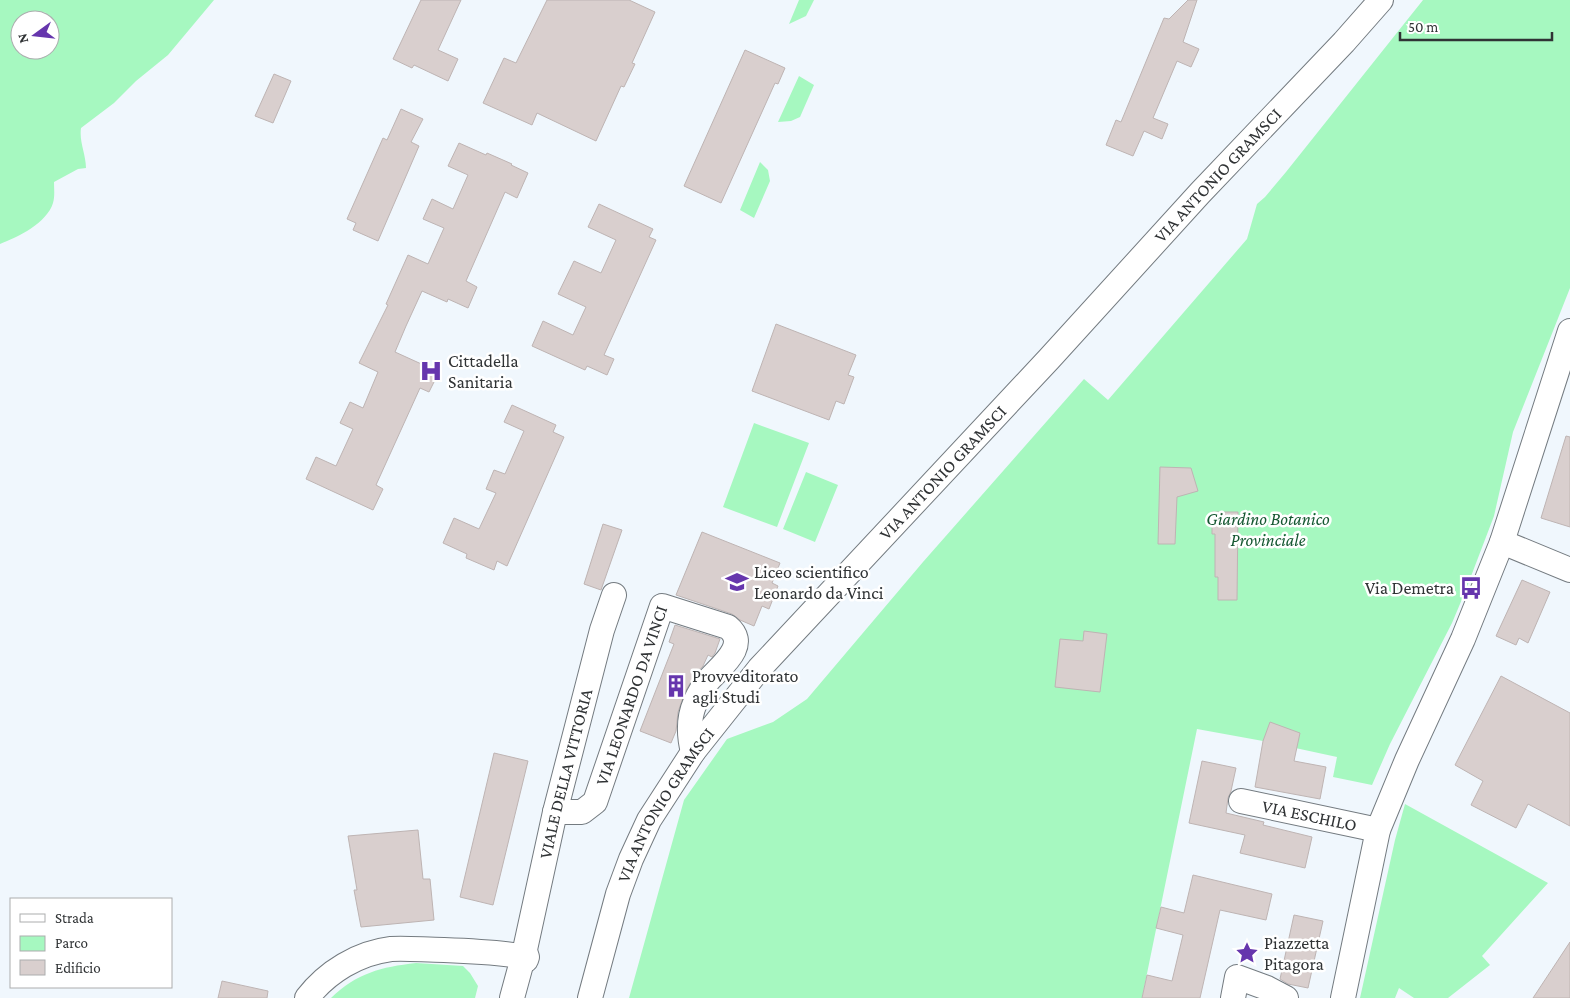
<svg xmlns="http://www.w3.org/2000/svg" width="1570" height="998" viewBox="0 0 1570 998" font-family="'Crimson Pro',serif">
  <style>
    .green { fill: #a6f8c0; fill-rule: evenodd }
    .building { fill: #d9cfce; stroke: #beb4b3 }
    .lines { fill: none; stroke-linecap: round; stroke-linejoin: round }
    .minor-casing { stroke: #747b80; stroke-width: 26 }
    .minor { stroke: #fff; stroke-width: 24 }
    .labels { text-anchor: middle; stroke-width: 5; stroke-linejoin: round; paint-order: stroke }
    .street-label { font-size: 18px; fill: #303335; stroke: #fff }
    .poi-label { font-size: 18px; fill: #303335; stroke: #fff; text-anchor: start }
    .park-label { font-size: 18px; font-style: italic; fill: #145731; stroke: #fff }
  </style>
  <rect width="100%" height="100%" fill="#f0f7fd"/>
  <path class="green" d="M0,0H214L168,55L136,81L114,103L81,128C79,142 86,154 86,168L78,169L54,182C54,189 55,196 53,203C47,223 18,237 0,244ZM20,20H50V50H20Z
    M799,0H814L806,16L789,24Z
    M1423,0H1570V288L1513,432L1494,516L1465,592L1452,623L1390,744L1372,785L1333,777L1337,757L1263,741L1197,729L1142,998H629L684,800L727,739L773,722L807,699L923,562L1084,379L1108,400L1247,239L1257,204L1265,197L1286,172Z
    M799,76L814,85L800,117L791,121L778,122Z
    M760,162L768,170L770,181L754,218L740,210Z
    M754,423L809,443L777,527L723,507Z
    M806,472L838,485L815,542L783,529Z
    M1405,804L1548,883L1482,956L1490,965L1448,998H1414L1399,988L1395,998H1360L1395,840Z
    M416,963L463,966L470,973L478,986L475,998H331C357,973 381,967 416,963Z"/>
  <path class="building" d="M421,0H461L438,50L458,59L448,81L414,65L412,68L393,59Z
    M547,0H629L655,12L632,63L635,64L624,87L621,86L596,141L537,113L532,125L483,103L504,58L516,63Z
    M1188,0H1197L1183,42L1199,49L1191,67L1177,61L1153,118L1168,124L1162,139L1144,131L1133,156L1106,145L1116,120L1121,122L1164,18L1169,19Z
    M745,50L785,68L778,84L775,83L721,203L684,186Z
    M274,74L291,81L273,123L255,116Z
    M401,109L423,119L411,142L419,146L378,241L353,230L356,223L347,219L383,138L387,140Z
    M459,143L486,155L487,153L512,164L511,165L528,173L517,198L505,192L466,281L477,287L468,308L448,299L447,302L422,291L406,326L395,352L439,372L429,392L420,388L376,485L383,489L373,510L306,479L316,457L336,466L353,429L340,423L350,402L363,408L378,372L359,363L388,305L386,304L408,255L428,264L444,228L423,219L432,199L453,209L468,175L448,166Z
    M599,204L653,229L649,237L656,240L604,355L614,359L607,375L587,366L585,370L532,346L543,321L573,335L586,307L558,294L574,261L601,273L616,240L588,227Z
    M776,324L856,355L848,375L854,377L844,404L836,401L829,420L752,391Z
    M512,405L556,425L553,432L564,437L507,566L497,561L494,570L466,558L467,554L443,543L454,518L479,529L496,493L486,489L494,470L505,474L524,431L504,422Z
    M1566,436L1570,437V527L1541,518Z
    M1160,467L1191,468L1198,491L1177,497L1175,544H1158Z
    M1212,512H1238L1237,600H1218V577H1215V534H1212Z
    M603,524L622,530L601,590L584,584Z
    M702,532L780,563L772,583L778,586L769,609L762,606L754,626L740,620L732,614L676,595Z
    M1522,580L1550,592L1528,643L1519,638L1516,645L1496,636Z
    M675,625L720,639L715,653L712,657L708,655L703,666L695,675L685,692L678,712L676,731L671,743L640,731L674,644L669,642Z
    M1084,631L1107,634L1100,692L1055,687L1060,639L1083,641Z
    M1501,676L1570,713V826L1528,804L1516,828L1471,805L1483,781L1455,765Z
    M1270,722L1300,733L1294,761L1326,767L1320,799L1255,787L1263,741Z
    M494,753L528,761L493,905L460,897Z
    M1202,761L1236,768L1231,791L1228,798L1226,813L1264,822L1263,825L1312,837L1305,868L1240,853L1245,835L1189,823Z
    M418,830L423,879H430L434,920L361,927L354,890H357L348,836Z
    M1193,875L1272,894L1266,920L1220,910L1200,998H1142L1147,975L1172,981L1183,935L1156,928L1161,907L1184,913Z
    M1294,915L1323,921L1308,988L1288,984L1280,979Z
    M1570,942V998H1533Z
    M222,981L268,991L267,998H218Z"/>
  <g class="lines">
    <defs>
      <g id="minor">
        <path d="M1502,542L1570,570"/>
        <path id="s1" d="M1241,801L1378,830"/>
        <path id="s2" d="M555,812H582L595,802L662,606L728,627C751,646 718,668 706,683C702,689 697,696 695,703C688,719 689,736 693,752"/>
        <path id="s3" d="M524,954L555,812L602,630L614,595"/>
        <path d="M307,998C327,972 358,953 391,949C408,948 426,950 444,950C470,951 495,952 520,956L522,954H526L527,957L526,960H521"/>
        <path d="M512,998L522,961"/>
        <path id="s4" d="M590,998L618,894L631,859L649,820L693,752L759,669L1049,359L1200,193L1344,42L1381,0"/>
        <path d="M1233,998L1237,977L1267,988L1286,998"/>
        <path d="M1343,998L1378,830L1407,760L1463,639L1502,542L1570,331"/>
      </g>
    </defs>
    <use href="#minor" class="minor-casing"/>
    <use href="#minor" class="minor"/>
  </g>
  <defs>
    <symbol id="hospital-bare" viewBox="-9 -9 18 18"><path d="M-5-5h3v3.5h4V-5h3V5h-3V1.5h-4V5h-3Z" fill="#6636ad" stroke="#fff" stroke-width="2.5" paint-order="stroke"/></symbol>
    <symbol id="school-bare" viewBox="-9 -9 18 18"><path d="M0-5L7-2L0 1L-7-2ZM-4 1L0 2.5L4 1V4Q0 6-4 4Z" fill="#6636ad" stroke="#fff" stroke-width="2.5" paint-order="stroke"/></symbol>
    <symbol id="bus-bare" viewBox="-9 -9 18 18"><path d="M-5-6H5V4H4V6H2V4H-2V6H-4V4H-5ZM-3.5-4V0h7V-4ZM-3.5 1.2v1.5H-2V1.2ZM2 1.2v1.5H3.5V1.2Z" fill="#6636ad" stroke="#fff" stroke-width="2.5" paint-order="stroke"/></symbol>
    <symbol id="building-bare" viewBox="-9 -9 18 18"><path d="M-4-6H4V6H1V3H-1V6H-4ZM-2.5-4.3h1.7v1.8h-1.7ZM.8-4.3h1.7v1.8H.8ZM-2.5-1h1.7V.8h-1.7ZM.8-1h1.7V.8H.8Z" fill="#6636ad" stroke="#fff" stroke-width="2.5" paint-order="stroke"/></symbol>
    <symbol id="sight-bare" viewBox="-9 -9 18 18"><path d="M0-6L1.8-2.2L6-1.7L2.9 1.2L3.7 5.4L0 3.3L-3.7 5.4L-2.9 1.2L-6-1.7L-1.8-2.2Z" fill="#6636ad" stroke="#fff" stroke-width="2.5" paint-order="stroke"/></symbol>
  </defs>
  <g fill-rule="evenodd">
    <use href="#hospital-bare" x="415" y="355" width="32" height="32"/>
    <use href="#school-bare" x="721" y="566" width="32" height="32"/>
    <use href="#bus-bare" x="1455" y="572" width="32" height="32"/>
    <use href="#building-bare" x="660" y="670" width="32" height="32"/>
    <use href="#sight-bare" x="1231" y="937" width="32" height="32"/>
  </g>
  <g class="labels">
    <g class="street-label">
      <text dy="6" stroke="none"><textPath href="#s4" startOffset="1049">VIA ANTONIO GRAMSCI</textPath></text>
      <text dy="6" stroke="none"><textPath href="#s4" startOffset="644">VIA ANTONIO GRAMSCI</textPath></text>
      <text dy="6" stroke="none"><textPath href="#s2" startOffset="156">VIA LEONARDO DA VINCI</textPath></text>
      <text dy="6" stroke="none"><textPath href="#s3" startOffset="185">VIALE DELLA VITTORIA</textPath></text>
      <text dy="6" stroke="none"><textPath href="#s4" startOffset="209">VIA ANTONIO GRAMSCI</textPath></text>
      <text dy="6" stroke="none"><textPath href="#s1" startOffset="70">VIA ESCHILO</textPath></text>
    </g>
    <g class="poi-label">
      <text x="448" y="367">Cittadella<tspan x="448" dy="21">Sanitaria</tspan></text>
      <text x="754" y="578">Liceo scientifico<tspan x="754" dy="21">Leonardo da Vinci</tspan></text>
      <text x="1454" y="594" text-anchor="end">Via Demetra</text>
      <text x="692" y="682">Provveditorato<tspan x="692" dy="21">agli Studi</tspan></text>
      <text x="1264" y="949">Piazzetta<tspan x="1264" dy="21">Pitagora</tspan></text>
    </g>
    <g class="park-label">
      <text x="1268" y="525">Giardino Botanico<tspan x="1268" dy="21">Provinciale</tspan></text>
    </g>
  </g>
  <rect x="10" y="898" width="162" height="90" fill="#ffffff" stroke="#acadae"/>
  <rect x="20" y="914" width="25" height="8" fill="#ffffff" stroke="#acadae"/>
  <text x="55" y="923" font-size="15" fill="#303335">Strada</text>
  <rect x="20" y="936" width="25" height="15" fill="#a6f8c0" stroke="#acadae"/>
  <text x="55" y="948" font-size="15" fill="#303335">Parco</text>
  <rect x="20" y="960" width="25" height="15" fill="#d9cfce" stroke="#acadae"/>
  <text x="55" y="973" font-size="15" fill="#303335">Edificio</text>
  <g transform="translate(35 35) rotate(255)"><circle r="24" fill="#ffffff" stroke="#acadae"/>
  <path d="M0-4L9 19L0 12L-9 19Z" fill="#6636ad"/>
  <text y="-8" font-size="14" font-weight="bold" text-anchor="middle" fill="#303335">N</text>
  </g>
  <path d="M1400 32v8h152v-8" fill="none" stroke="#303335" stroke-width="2.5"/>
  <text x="1408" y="32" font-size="15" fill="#303335" stroke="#ffffff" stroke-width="4" paint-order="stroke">50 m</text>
</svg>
